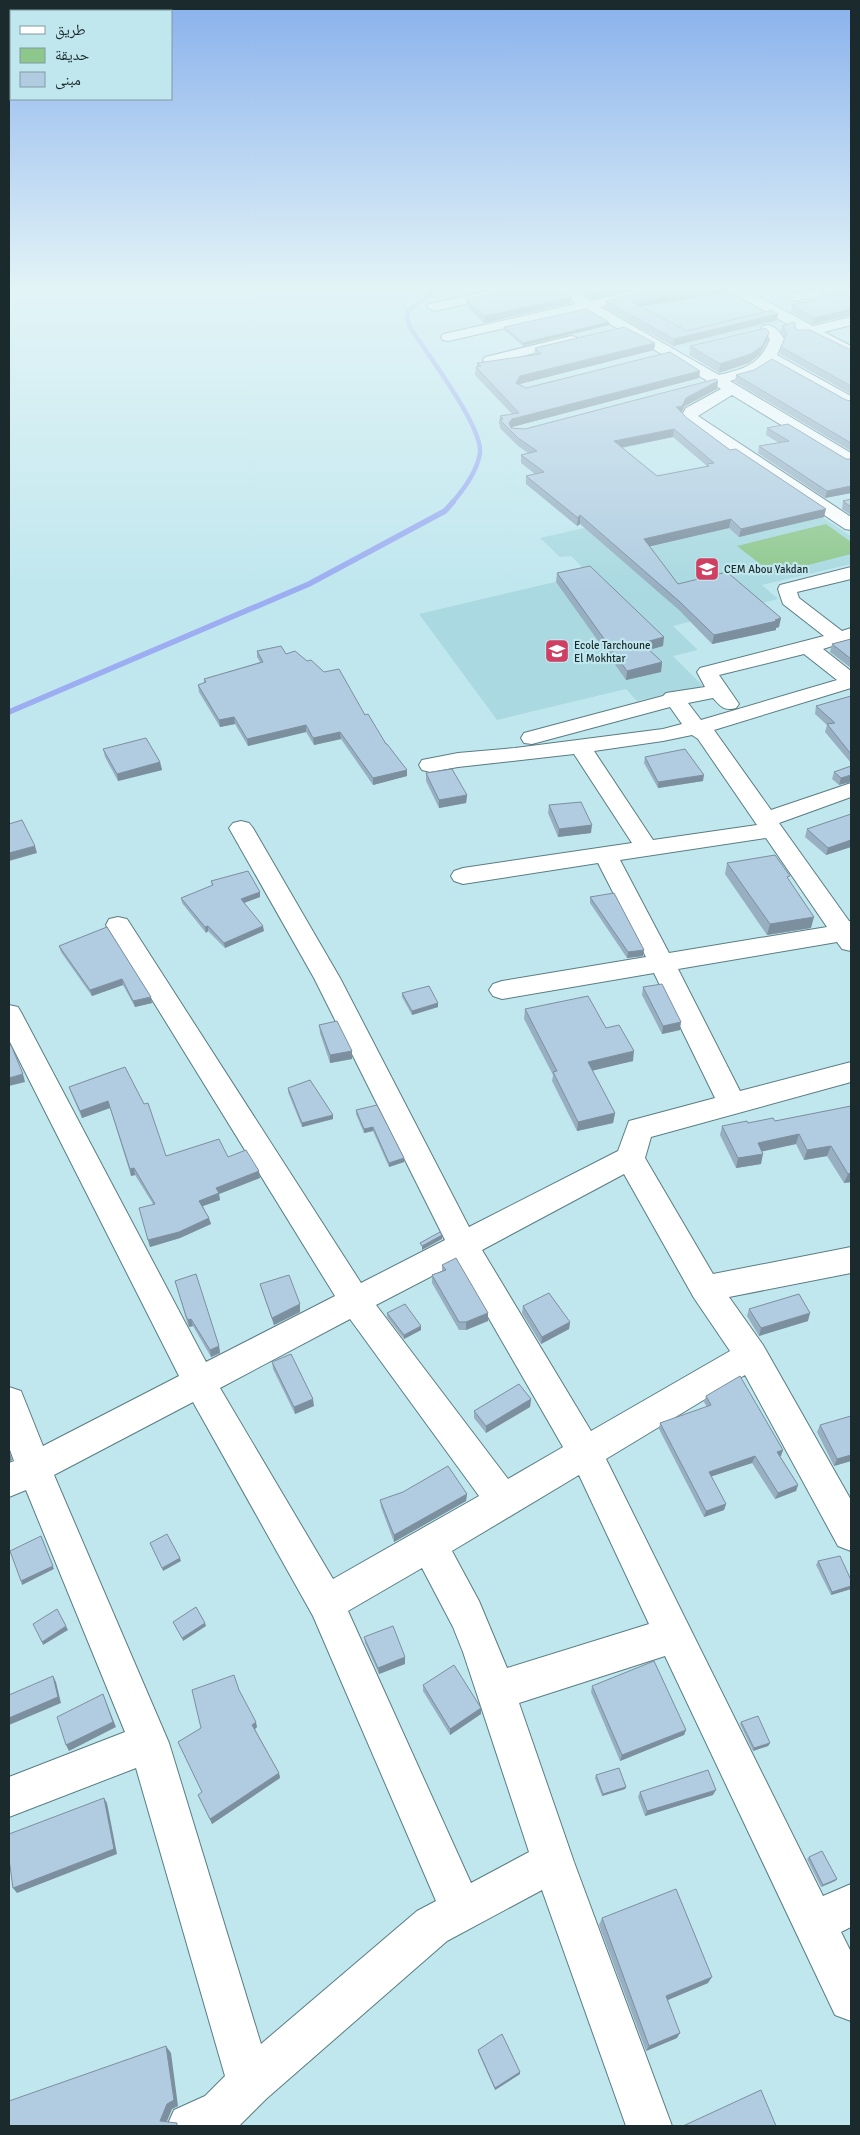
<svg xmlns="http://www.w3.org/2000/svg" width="860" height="2135" viewBox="0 0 860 2135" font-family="Signika,'Noto Naskh Arabic',sans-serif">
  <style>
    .built { fill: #aad9e1 }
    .green { fill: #8ec78c }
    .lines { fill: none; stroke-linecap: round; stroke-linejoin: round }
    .stream-far1 { stroke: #9cadf2; stroke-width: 4.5 }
    .stream { stroke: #9cadf2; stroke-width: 5.5 }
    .minor-casing { stroke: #597d83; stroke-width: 2 }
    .minor { fill: #fff; fill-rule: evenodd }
    .wall { fill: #98afc2; fill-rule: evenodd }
    .shaded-wall { fill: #7c8f9e }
    .building { fill: #b1cce1; stroke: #7c8f9e; fill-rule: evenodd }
    .labels { text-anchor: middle; stroke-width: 4.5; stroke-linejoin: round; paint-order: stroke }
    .far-poi-label { font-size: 11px; fill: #1b2a2c; stroke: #c0e7ee; text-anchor: start }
  </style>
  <rect width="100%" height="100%" fill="#c0e7ee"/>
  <path class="built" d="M674,290H728L786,321L675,348L600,307Z
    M773,485L851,536V564L762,585L778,599L673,626L698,650L673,656L703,686L637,701L626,689L497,720L419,614L589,574L571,556L560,557L540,538Z"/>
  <path class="green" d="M826,524L851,542V554L773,574L737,546Z"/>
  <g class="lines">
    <path class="stream-far1" d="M436,290L408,311L407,318L410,327C426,352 483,427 480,453C477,472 464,489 452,503"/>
    <path class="stream" d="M9,712L309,584L445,511L453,502"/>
    <defs>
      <path id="minor" d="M493,290H521L514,294L434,311L427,307L429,304Z
        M554,290H572L590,301L636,290H663L661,293L600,307L719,375C744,369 760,365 770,339L761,329L763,326C773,323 779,331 784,339L777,355L851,396V407L845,405L771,363L758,373L730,381L851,453V465L845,464L732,395L698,416L851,517V530L845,529L683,420L681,417L686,408L721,389L715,385L708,384L706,380L586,310L448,341L443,340L441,337L443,334L448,333L576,304Z
        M728,290H746L813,326L851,317V325L824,332L851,346V356L809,335L797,336L795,333L798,330Z
        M806,290H833L831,293L795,301L788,297L790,294Z
        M571,336L576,337L578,340L576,343L490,364L485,363L483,360L485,357Z
        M851,567V579L797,592L799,598L842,631L851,628V640L823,649L851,671V688L714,730L771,810L851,783V797L779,823L849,921H851V951L842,949L837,942L678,969L740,1091L851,1062V1082L651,1137L645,1158L713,1274L851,1247V1273L729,1297L763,1345L851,1500V1551L838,1546L745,1375L606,1459L823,1896L851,1884V1927L841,1932L851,1952V2021L835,2015L665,1656L519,1703L574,1862L672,2126H626L542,1890L447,1941L266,2099L239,2126H167L174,2110L205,2096L225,2076L136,1768L9,1817V1777L125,1732L26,1490L9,1497V1463L14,1461L9,1447V1387L21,1391L43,1446L179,1376L9,1040V1005L18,1007L22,1014L206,1362L335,1296L106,925L109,919L118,917L127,919L361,1283L445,1240L314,978L229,828L233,823L241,821L249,823L253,828L340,978L469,1227L618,1151L629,1121L715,1098L654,973L502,999L493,996L489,990L493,984L502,981L646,957L598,863L463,884L454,881L451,876L454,871L463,868L632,843L574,754L458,767L430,772L422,770L419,765L422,760L458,753L515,748L663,729L682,724L670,707L532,744L524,743L521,738L524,733L663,696L666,693L705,687L697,672L700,668L824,636L783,604L778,589L780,585ZM804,654L837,680L701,720L688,703L713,698C721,707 724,711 736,708L739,704L719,675ZM692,735L698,739L757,825L653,840L594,751L663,741ZM766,838L827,927L669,953L620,860ZM624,1174L694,1298L730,1351L591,1431L482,1250ZM457,1263L563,1447L508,1479L376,1305ZM350,1319L479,1496L333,1579L220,1388ZM193,1402L313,1616L436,1901L417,1911L261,2044L169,1743L54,1475ZM579,1475L649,1624L507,1668L479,1601L452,1551ZM422,1568L453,1627L463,1652L529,1852L471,1883L348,1611Z"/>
    </defs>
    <use href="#minor" class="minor-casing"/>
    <use href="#minor" class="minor"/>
  </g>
  <path class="wall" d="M576,290H626L590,299Z
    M833,290H851V316V315L813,324L791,312L792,305L833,296Z
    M727,292L641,307L687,331L778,314L777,320L673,346L605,308L606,301Z
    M466,300L571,303L484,323L466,306Z
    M609,322V325L523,346L504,330V327Z
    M796,324L795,328L797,330L851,350V394L780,354L781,347L785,338L780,332L782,326Z
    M768,340L760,354L749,363L719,373L689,355L690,346Z
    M655,343L654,350L519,384L526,388L700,371L699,378L512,427L511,428L525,429L718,381L717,389L685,406L682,412L687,418L730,450L824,517L739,537L729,528L650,546L678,584L779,627L776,628V630L712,644L679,610L580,524L577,526L526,484V476L535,474L521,463V455L528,453L518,446L500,428V425L499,424L500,416L512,414L475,375L476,367H477V363L534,355L535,348ZM673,437L707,466V467L657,476L622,448Z
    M736,375L851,401V451L735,382Z
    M767,428L846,459H851V493L825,498L758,453L759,446L779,443L766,435Z
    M851,499V515L842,509L843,501Z
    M557,573L663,646L649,650L662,662L661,672L626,680L556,582Z
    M851,639V668L830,652L832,644Z
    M257,651L286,654L365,715L386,744L407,776L373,785L341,739L314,745L306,732L248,746L235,724L220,727L199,692L198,685L204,683V679L260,662L257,657Z
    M851,696V763L825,732L827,725L815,714L816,706Z
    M103,749L160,762L162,770L118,781L105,757Z
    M645,757L703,781L658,788L644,763Z
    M851,766L839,785L832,779L834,772Z
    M426,773L467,795L466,803L439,808L426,781Z
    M549,805L591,833L558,837L548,813Z
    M851,814V847L826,855L805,837L807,829Z
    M727,863L789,880L811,928L767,935L725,874Z
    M211,881L260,897L244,903L264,931L225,948L208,931L206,933L182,903L181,898L212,886Z
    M590,897L643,956L627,958L590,903Z
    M107,927L152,1003L135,1007L123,985L92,996L61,952L59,946Z
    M643,987L680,1030L662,1034L642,995Z
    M402,993L438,1003V1007L412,1015L402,997Z
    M525,1009L606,1028L633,1061L592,1070L615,1113L613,1123L577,1131L552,1081L553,1075L524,1019Z
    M319,1025L352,1059L330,1063L320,1033Z
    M125,1067L166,1156L228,1157L260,1178L219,1194L220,1200L203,1206L211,1224L180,1238L150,1247L141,1215L153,1204L135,1175L131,1176L110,1108L82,1118L71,1093L69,1087Z
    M288,1088L333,1119L302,1127L288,1092Z
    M851,1106V1182L844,1183L827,1156L804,1160L796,1144L762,1151L761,1164L736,1168L720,1135L722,1126L775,1121Z
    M356,1110L404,1158V1162L389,1167L373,1131L364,1133L356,1114Z
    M442,1265L488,1321L466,1330H459L432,1283V1275L442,1271Z
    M175,1281L219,1346L220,1353L211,1357L193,1326L189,1327L187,1322Z
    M260,1284L300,1312L274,1325L262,1291Z
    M523,1306L570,1322L569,1329L541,1344L522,1313Z
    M749,1309L808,1321L759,1336L747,1316Z
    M387,1313L421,1326V1330L404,1339L387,1317Z
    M272,1362L314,1406L295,1414L273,1369Z
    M706,1396L783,1450L780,1456L798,1485L796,1491L775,1499L752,1463L711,1476L726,1504L724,1510L704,1517L659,1429L660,1423L707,1407L704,1402Z
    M531,1399L530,1407L486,1433L474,1418V1411Z
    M820,1425L851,1461L834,1466L817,1432Z
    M467,1494L466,1501L394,1542L381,1507L380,1500Z
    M818,1561L851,1580V1589L831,1595L816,1565Z
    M364,1637L405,1664L379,1674L365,1643Z
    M423,1685L481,1714L450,1735L423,1691Z
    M592,1686L686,1730L684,1735L620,1761L591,1692Z
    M239,1690L257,1727L255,1729L279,1773L280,1778L212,1824L198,1795L202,1792L178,1742L201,1728Z
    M741,1722L770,1743L768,1746L753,1751L740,1724Z
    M596,1775L626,1787L625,1789L602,1796L595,1778Z
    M640,1792L713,1795L645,1816L638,1797Z
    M809,1857L837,1879L835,1881L821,1887L807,1859Z
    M602,1918L708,1983L668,2000L677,2038L646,2051L599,1925Z
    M478,2050L520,2074L495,2090L478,2052Z"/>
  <path class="shaded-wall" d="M600,290H626L590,299L591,293Z
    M699,290H727V292L632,308V302Z
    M572,297L571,303L484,323L485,316Z
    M851,309V315L813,324L814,318Z
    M778,314L777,320L673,346L674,339Z
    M609,322V325L523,346V343Z
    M769,332L768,340L760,354L749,363L719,373L720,364Z
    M655,343L654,350L520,384L516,383L520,376Z
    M700,371L699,378L512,427L510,429L509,423L512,419Z
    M718,381L717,389L685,406L681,413L676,407L686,398Z
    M674,429L673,437L613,449L614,441Z
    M851,486V493L825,498L827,491Z
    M826,509L824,517L739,537L741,529Z
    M580,515V524L577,526L578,518Z
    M731,519L729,528L643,548L644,539Z
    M781,618L779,627L776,628V630L712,644L714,635Z
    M664,637L663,646L641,652L642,643Z
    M662,662L661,672L626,680L627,671Z
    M234,717L235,724L220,727L219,720Z
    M306,725V732L248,746L247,739Z
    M340,732L341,739L314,745L313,738Z
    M160,762L162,770L118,781L117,774Z
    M407,770V776L373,785V778Z
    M704,775L703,781L658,788V782Z
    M851,775V782L839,785L841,778Z
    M467,795L466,803L439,808V800Z
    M592,825L591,833L558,837L559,829Z
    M851,840V847L826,855L828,848Z
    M35,846L37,853L9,861V853Z
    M260,892V897L241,904V899Z
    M814,917L811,928L767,935L770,924Z
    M208,926V931L206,933L205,927Z
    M263,926L264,931L225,948L224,943Z
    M644,950L643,956L627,958L628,952Z
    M122,979L123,985L92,996L90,990Z
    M151,997L152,1003L135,1007L133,1001Z
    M438,1003V1007L412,1015V1011Z
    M681,1022L680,1030L662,1034L663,1026Z
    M352,1051V1059L330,1063V1055Z
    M634,1051L633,1061L587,1072L588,1062Z
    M23,1074L25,1082L9,1086V1078Z
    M108,1101L110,1108L82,1118L80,1111Z
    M615,1113L613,1123L577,1131L578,1122Z
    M333,1115V1119L302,1127V1123Z
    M373,1127V1131L364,1133V1129Z
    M799,1134L796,1144L755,1153L758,1143Z
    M831,1146L827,1156L804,1160L807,1150Z
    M763,1154L761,1164L736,1168L738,1158Z
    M404,1158V1162L389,1167V1163Z
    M134,1168L135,1175L131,1176L130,1169Z
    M259,1171L260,1178L219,1194L220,1200L200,1207L199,1201L216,1188Z
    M851,1173V1182L844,1183L848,1174Z
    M209,1218L211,1224L180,1238L150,1247L148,1240Z
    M442,1235V1239L422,1250V1246Z
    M300,1304V1312L274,1325L272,1318Z
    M488,1313V1321L466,1330V1322Z
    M810,1313L808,1321L759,1336L761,1328Z
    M191,1319L193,1326L189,1327L188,1320Z
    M570,1322L569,1329L541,1344L542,1337Z
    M421,1326V1330L404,1339V1335Z
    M219,1346L220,1353L211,1357L210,1350Z
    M313,1399L314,1406L295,1414L294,1407Z
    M531,1399L530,1407L486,1433V1426Z
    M9,1449L12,1460L9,1462Z
    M783,1450L781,1456L775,1458L777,1452Z
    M851,1455V1461L834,1466L837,1459Z
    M755,1456L752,1463L707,1478L709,1472Z
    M798,1485L796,1491L775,1499L778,1493Z
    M467,1494L466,1501L394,1542V1535Z
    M726,1504L724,1510L704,1517L706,1511Z
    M41,1536L54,1569L22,1585L21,1581Z
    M180,1558L181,1561L163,1571L162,1568Z
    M851,1586V1589L831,1595L832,1592Z
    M205,1623L206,1626L183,1641L182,1638Z
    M66,1626L68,1630L43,1645L42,1642Z
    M405,1657V1664L379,1674L378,1668Z
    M53,1676L56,1682L61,1703L9,1725V1718Z
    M103,1694L116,1727L69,1751L66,1745Z
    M481,1708V1714L450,1735V1729Z
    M256,1722L257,1727L254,1730L252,1725Z
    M686,1730L684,1735L620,1761L622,1755Z
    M770,1743L768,1746L753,1751L754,1748Z
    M279,1773L280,1778L212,1824L210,1819Z
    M626,1787L625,1789L602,1796L603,1794Z
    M716,1790L713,1795L645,1816L647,1811Z
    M104,1798L107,1803L117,1854L17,1893L13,1888Z
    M837,1879L835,1881L821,1887L823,1885Z
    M712,1977L708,1983L663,2002L666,1996Z
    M680,2033L677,2038L646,2051L649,2046Z
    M166,2046L171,2053L178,2106L172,2109L165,2126L160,2121Z
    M520,2072V2074L495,2090V2088Z"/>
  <path class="building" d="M510,290H561L572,297L485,316L466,300Z
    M587,290H600L591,293Z
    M654,290H699L632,302L687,331L772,310L778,314L674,339L606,301Z
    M834,290H851V309L814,318L792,305L835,295Z
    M586,309L609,322L523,343L504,327Z
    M794,322L796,324L794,326L797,330H810L851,350V386L781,347L787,333L782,326Z
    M624,327L655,343L520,376L516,383L526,388L670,352L700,371L512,419L509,423L511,428L525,429L716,379L718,381L686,398L682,406L676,407L687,418L730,450L736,449L826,509L741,529L731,519L644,539L678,584L727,572L781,618L775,620L777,621L714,635L680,602L580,515L578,518L526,476L544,472L521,455L537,451L518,438L500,420L503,419L500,416L519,413L476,367L481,366L477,363L541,354L535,348ZM674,429L714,463L707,464L709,466L657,476L614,441Z
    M766,328L769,332L762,346L751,354L720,364L690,346Z
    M772,359L846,400L851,401V443L736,375L754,370Z
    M788,424L846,459H851V486L827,491L759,446L789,441L767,428Z
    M851,499V507L843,501Z
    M590,566L664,637L642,643L662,662L627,671L557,573Z
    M851,639V659L832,644Z
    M281,646L286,654L295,651L307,661L311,660L324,672L339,669L365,715L368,714L386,744H387L407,770L373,778L340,732L313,738L306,725L247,739L234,717L219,720L198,685L206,682L204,679L263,662L257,651Z
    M851,696V754L827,724L835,723L816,706Z
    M146,738L160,762L117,774L103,749Z
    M685,749L704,775L658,782L645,757Z
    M851,766V775L841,778L834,772Z
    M452,769L467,795L439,800L426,773Z
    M581,802L592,825L559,829L549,805Z
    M851,814V840L828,848L807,829Z
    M22,820L35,846L9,853V824Z
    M775,855L790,876L787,877L814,917L770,924L727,863Z
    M248,871L260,892L241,899L263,926L224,943L208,926L205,927L181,898L213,885L211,881Z
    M614,893L644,950L628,952L590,897Z
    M107,927L151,997L133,1001L122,979L90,990L59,946Z
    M662,984L681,1022L663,1026L643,987Z
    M429,986L438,1003L412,1011L402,993Z
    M588,996L606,1028L619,1025L634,1051L588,1062L615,1113L578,1122L553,1072L557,1071L525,1009Z
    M337,1021L352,1051L330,1055L319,1025Z
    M11,1045L23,1074L9,1078V1046Z
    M125,1067L144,1104L148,1103L166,1156L219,1139L228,1157L246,1150L259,1171L216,1188L219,1193L199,1201L209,1218L179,1232L148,1240L139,1208L155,1204L134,1168L130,1169L108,1101L80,1111L69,1087Z
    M310,1080L333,1115L302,1123L288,1088Z
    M377,1105L404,1158L389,1163L373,1127L364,1129L356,1110Z
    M851,1106V1173L848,1174L831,1146L807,1150L799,1134L758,1143L763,1154L738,1158L722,1126L747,1121L748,1123L773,1118L775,1121Z
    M440,1232L442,1235L422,1246L420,1243Z
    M456,1258L488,1313L466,1322H459L432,1275L446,1270L442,1265Z
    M196,1274L219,1346L210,1350L191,1319L188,1320L186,1316L175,1281Z
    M289,1275L300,1304L272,1318L260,1284Z
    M549,1293L570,1322L542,1337L523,1306Z
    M799,1294L810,1313L761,1328L749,1309Z
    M405,1304L421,1326L404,1335L387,1313Z
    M291,1354L313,1399L294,1407L272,1362Z
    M740,1376L783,1450L777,1452L798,1485L778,1493L755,1456L709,1472L726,1504L706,1511L660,1423L711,1405L706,1396Z
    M519,1384L531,1399L486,1426L474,1411Z
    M851,1416V1455L837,1459L820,1425Z
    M448,1466L467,1494L394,1535L380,1500L403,1492Z
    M167,1534L180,1558L162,1568L150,1543Z
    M41,1536L53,1566L21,1581L10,1551Z
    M840,1556L851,1580V1586L832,1592L818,1561Z
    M196,1607L205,1623L182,1638L173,1622Z
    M57,1609L66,1626L42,1642L33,1624Z
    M393,1626L405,1657L378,1668L364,1637Z
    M654,1661L686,1730L622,1755L592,1686Z
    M454,1665L481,1708L450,1729L423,1685Z
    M234,1675L239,1690L256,1722L252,1725L279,1773L210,1819L198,1795L202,1792L178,1742L201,1728L192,1690Z
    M53,1676L58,1697L9,1718V1695Z
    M103,1694L113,1722L66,1745L57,1717Z
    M758,1716L770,1743L754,1748L741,1722Z
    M619,1768L626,1787L603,1794L596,1775Z
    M708,1770L716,1790L647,1811L640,1792Z
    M104,1798L114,1849L13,1888L9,1859V1834Z
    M822,1851L837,1879L823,1885L809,1857Z
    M676,1889L712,1977L666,1996L680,2033L649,2046L602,1918Z
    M502,2034L520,2072L495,2088L478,2050Z
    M166,2046L174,2100L167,2104L160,2121L177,2123V2126H9V2101Z
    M761,2090L776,2126H683Z"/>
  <linearGradient id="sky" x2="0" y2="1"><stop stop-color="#89b1ec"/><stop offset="0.49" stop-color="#e3f4f7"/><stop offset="1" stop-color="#e3f4f7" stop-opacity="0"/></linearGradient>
  <rect width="860" height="589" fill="url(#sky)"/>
  <defs>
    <symbol id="school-square" viewBox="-11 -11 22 22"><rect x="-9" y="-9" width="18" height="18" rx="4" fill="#ce3f62" stroke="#c0e7ee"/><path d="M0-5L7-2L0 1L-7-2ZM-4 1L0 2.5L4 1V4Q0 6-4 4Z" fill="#fff"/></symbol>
  </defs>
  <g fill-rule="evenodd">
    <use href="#school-square" x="693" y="555" width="28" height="28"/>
    <use href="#school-square" x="543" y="637" width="28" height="28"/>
  </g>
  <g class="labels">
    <g class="far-poi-label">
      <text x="724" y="573">CEM Abou Yakdan</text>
      <text x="574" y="649">Ecole Tarchoune<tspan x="574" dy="13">El Mokhtar</tspan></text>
    </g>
  </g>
  <rect width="860" height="2135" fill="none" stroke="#1b2a2c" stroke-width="20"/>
  <rect x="10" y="10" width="162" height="90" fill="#c0e7ee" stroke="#7e9ba0"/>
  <rect x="20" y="26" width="25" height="8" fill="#ffffff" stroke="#7e9ba0"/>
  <text x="55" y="35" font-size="15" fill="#1b2a2c">طريق</text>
  <rect x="20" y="48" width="25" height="15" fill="#8ec78c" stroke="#7e9ba0"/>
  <text x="55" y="60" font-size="15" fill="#1b2a2c">حديقة</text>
  <rect x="20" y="72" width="25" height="15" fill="#b1cce1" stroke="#7e9ba0"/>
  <text x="55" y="85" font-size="15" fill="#1b2a2c">مبنى</text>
</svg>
